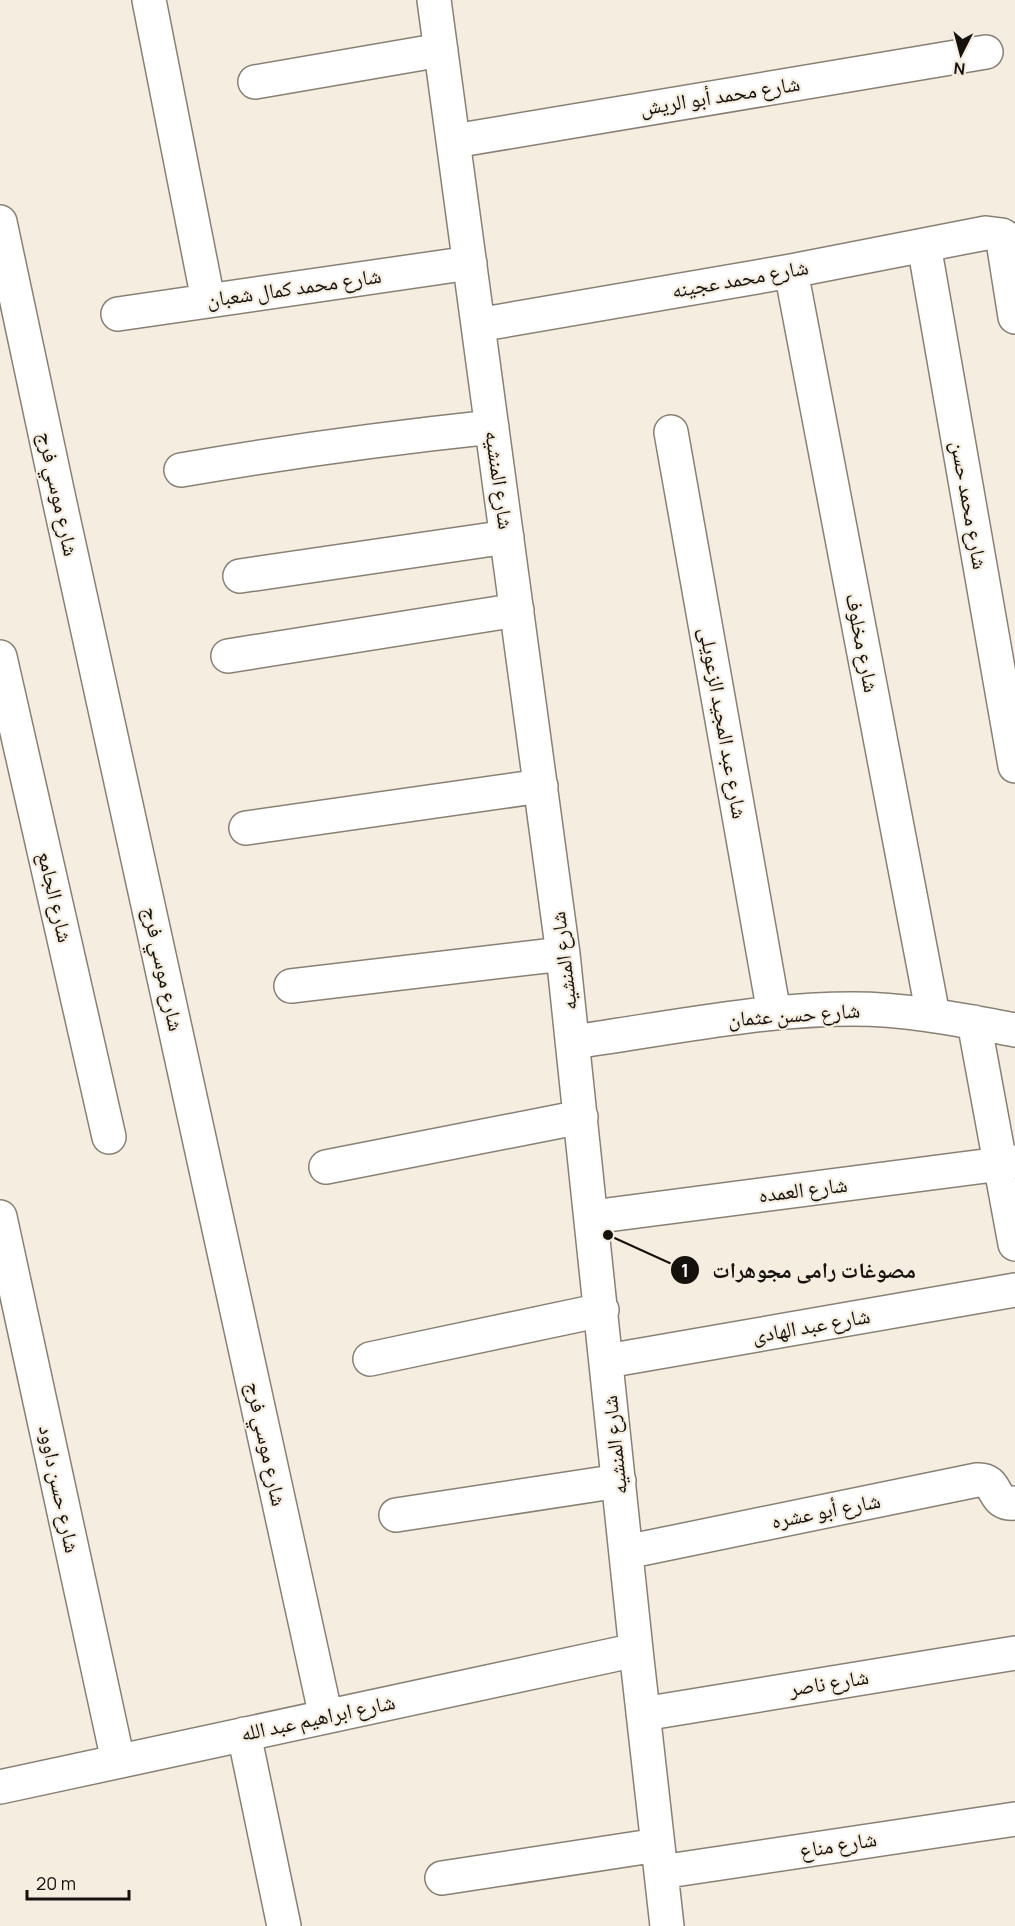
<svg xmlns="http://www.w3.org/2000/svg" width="1015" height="1926" viewBox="0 0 1015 1926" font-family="Manrope,'Noto Naskh Arabic',sans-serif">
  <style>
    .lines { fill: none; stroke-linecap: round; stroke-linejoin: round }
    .minor-casing { stroke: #888075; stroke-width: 36 }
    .minor { stroke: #fff; stroke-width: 33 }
    .labels { text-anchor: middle; stroke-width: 4.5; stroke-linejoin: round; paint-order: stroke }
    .street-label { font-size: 21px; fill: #15120e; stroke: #f6ede1 }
    .leader { fill: none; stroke: #15120e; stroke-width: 2 }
    .callout-dot { fill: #15120e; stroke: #f6ede1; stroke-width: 2 }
    .mark-label { font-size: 18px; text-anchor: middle; font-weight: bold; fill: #fff }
    .callout-label { font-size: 22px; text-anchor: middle; font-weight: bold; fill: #15120e; stroke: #f6ede1; stroke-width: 4.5; stroke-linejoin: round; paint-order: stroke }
  </style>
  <rect width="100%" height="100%" fill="#f6ede1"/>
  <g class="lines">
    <defs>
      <path id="minor" d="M149,0L208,300
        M434,0L563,954L636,1650L667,1926
        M255,82L441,50
        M454,141L986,52
        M0,222L59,499L326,1717
        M1002,235L1015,317
        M924,245L1015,766
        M791,271L933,1015
        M118,314L470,263
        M478,325L791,271L986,233L1002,235L1015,244
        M671,432L774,1013
        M181,470C285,452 388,438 492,427
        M240,576L507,537
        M228,656L517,610
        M0,657L109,1137
        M246,828L541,786
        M291,986L563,954
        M974,1022L1015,1244
        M573,1042C665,1029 760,1009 853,1009C908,1009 961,1020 1015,1030
        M326,1167L581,1117
        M0,1217L118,1761
        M592,1217L1015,1162
        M370,1359L602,1310
        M607,1361L1015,1290
        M396,1515L619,1481
        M626,1552L977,1480C1000,1478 990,1506 1015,1503
        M643,1714L1015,1653
        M244,1734L284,1926
        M0,1787L636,1650
        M661,1872L1015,1819
        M442,1878L658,1845"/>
    </defs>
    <use href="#minor" class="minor-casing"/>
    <use href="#minor" class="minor"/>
  </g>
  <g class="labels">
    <g class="street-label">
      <text transform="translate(720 96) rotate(-9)" y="7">شارع محمد أبو الريش</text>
      <text transform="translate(740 279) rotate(-10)" y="7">شارع محمد عجينه</text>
      <text transform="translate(294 288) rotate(-8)" y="7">شارع محمد كمال شعبان</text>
      <text transform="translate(499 480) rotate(82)" y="7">شارع المنشيه</text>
      <text transform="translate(58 494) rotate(78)" y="7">شارع موسي فرج</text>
      <text transform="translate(969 505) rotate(80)" y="7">شارع محمد حسن</text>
      <text transform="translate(862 643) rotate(79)" y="7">شارع مخلوف</text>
      <text transform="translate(723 723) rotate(80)" y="7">شارع عبد المجيد الزعويلى</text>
      <text transform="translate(55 897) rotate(77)" y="7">شارع الجامع</text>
      <text transform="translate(564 961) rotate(-97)" y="7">شارع المنشيه</text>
      <text transform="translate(163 969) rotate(78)" y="7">شارع موسي فرج</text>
      <text transform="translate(794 1015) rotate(-4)" y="7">شارع حسن عثمان</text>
      <text transform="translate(803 1190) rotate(-7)" y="7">شارع العمده</text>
      <text transform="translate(811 1326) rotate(-10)" y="7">شارع عبد الهادى</text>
      <text transform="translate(266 1444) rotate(78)" y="7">شارع موسي فرج</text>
      <text transform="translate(615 1445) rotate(-96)" y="7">شارع المنشيه</text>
      <text transform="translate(59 1489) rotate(78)" y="7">شارع حسن داوود</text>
      <text transform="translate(826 1511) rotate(-11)" y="7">شارع أبو عشره</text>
      <text transform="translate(829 1683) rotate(-9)" y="7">شارع ناصر</text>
      <text transform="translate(318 1718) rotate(-12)" y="7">شارع ابراهيم عبد الله</text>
      <text transform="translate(838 1845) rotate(-9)" y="7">شارع مناع</text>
    </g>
  </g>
  <path class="leader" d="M608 1235L685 1270"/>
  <g class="callout-dot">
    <circle cx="608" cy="1235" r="6"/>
    <circle cx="685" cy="1270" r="15"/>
  </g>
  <g class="mark-label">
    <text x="685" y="1277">1</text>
  </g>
  <g class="callout-label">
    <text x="814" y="1278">مصوغات رامى مجوهرات</text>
  </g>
  <g transform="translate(961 54) rotate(186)" stroke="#f6ede1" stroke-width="4.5" paint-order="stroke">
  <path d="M0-4.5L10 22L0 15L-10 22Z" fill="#15120e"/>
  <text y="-9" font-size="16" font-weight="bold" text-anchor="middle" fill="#15120e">N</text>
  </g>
  <path d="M27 1890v9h102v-9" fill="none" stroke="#15120e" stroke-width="3"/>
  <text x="36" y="1890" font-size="18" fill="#15120e" stroke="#f6ede1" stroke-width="4.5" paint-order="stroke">20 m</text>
</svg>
